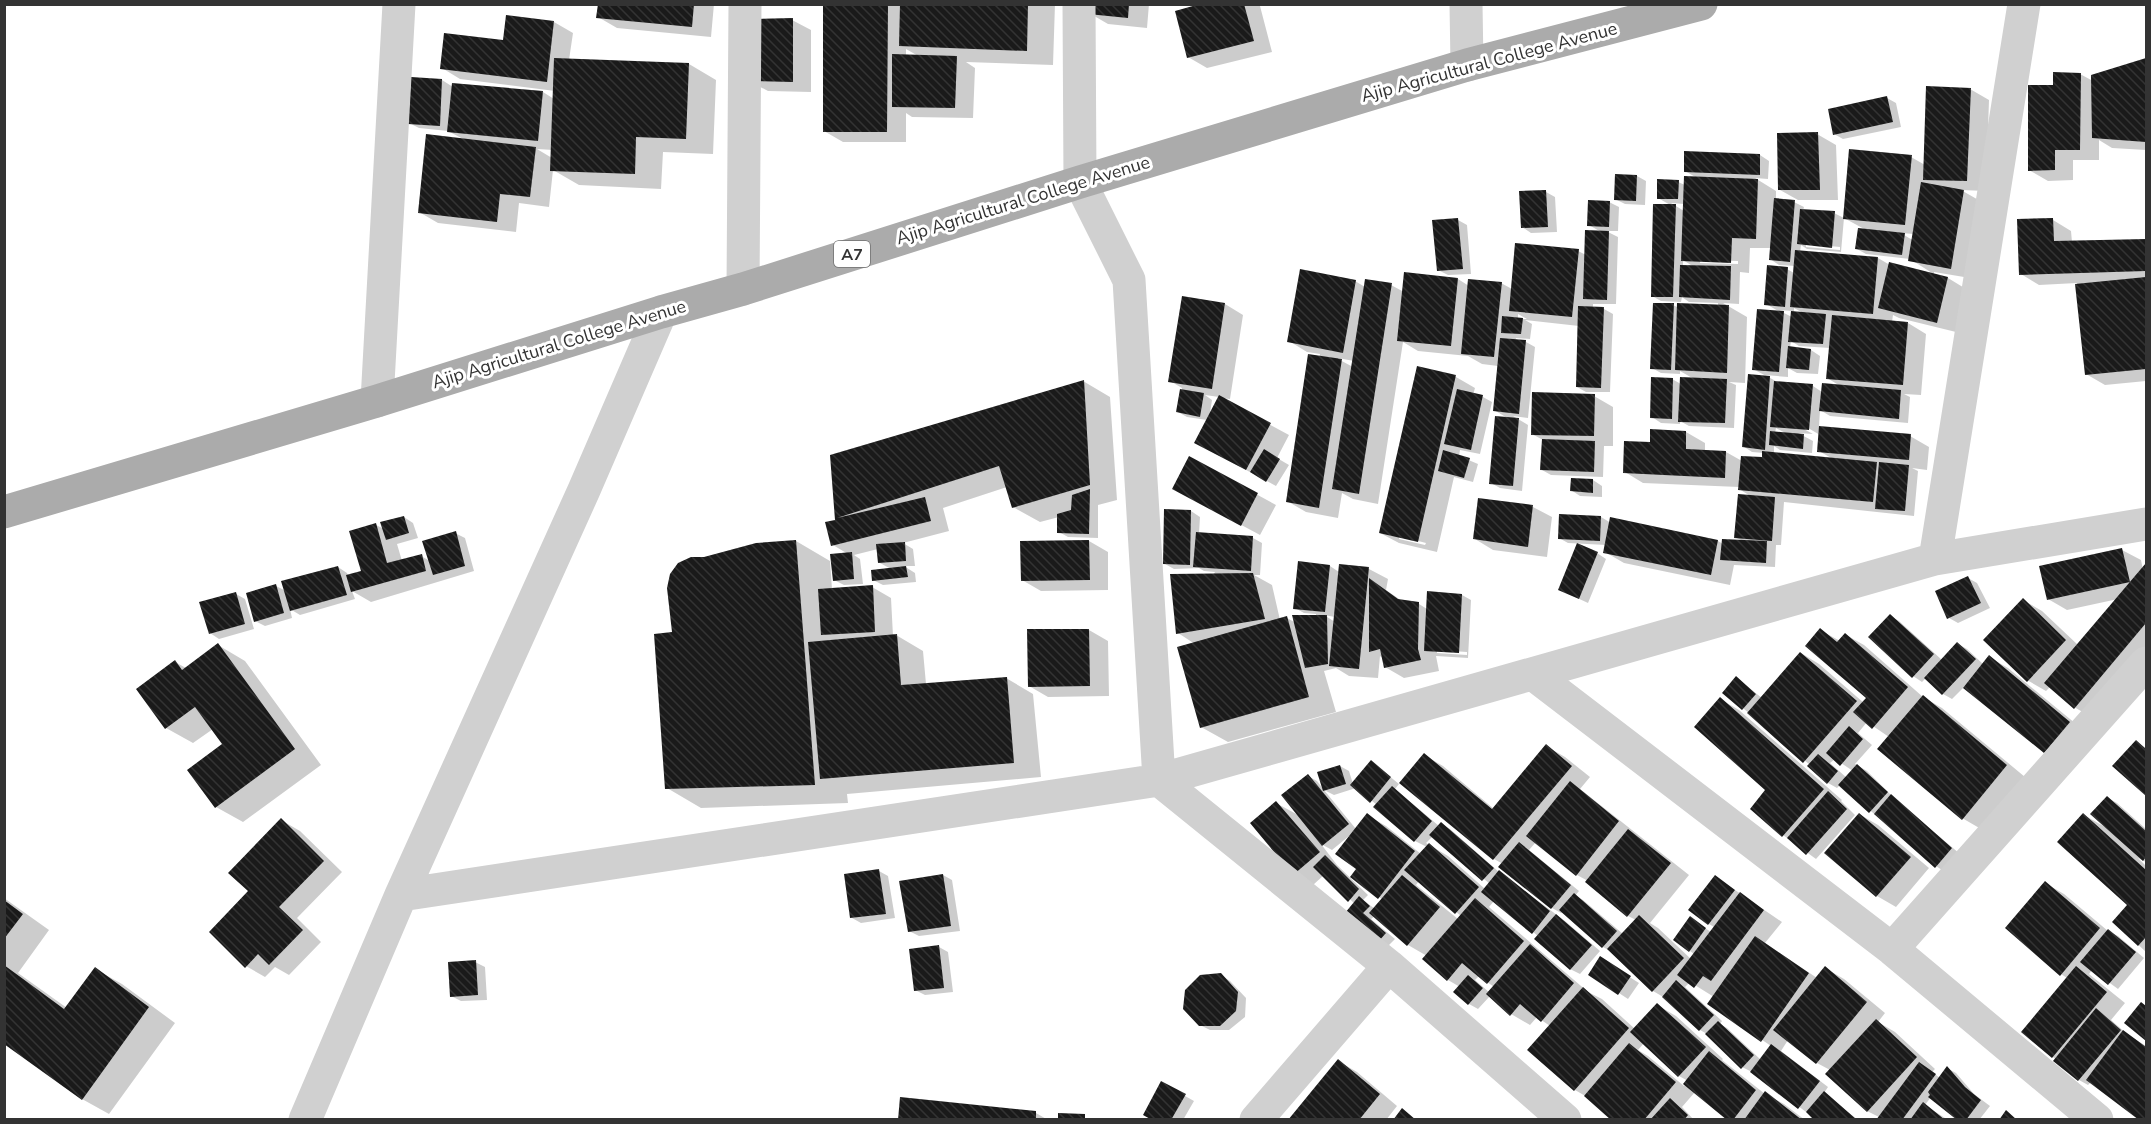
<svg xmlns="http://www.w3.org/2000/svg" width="2151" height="1124" viewBox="0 0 2151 1124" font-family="'Nunito Sans',sans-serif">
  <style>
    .shadow { fill: #0003; fill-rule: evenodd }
    .building { fill: url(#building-back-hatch) }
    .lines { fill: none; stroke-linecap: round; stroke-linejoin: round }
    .street { stroke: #d0d0d0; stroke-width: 33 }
    .primary { stroke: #ababab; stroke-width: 33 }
    .labels { text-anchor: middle; stroke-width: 6; stroke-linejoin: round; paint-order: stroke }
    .shield { fill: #fff; stroke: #707070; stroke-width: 1.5 }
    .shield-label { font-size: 16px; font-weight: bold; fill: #333 }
    .street-label { font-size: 18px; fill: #333; stroke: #fff }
  </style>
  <defs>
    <pattern id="building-back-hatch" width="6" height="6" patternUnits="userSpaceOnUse" patternTransform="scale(1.5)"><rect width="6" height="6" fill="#1a1a1a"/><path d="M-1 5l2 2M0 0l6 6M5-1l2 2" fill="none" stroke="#333"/></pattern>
  </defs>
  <rect width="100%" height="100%" fill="#fff"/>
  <path class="shadow" d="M599,4H714L711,37L617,28L598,17Z
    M824,4H899L902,6V4H1055L1053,65L966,62L975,68L973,118L912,117L906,113V142H843L824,131ZM906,49L913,53L918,56H906Z
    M1090,4H1149L1147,28L1108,24L1089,13Z
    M1206,4H1257L1260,6L1272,52L1207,68L1188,57Z
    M507,17L554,22L573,33L569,60L689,64L716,80L713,154L663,152L661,189L579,185L553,170L549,207L519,203L516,232L438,223L419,212L465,140L448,131L419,128L409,123L442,80L453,87L543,92L554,99L555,91L460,79L442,68L504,42ZM537,149L553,150L552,158Z
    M792,20L811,30V92L768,91L749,81Z
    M2146,59V150L2112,148L2099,140V160H2073V180L2048,181L2029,170L2054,87L2080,74L2093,81V76Z
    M1970,89L1989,100L1986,191L1961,190L1982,202L1970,278L1934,272V275L1948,278L1966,289L1956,332L1899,318L1893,315L1892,322L1908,323L1926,334L1921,395L1904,394L1910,397L1908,423L1830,416L1820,410L1819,427L1910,436L1929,447L1927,470L1912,468L1918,471L1914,516L1784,502L1781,545H1776L1775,567L1734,565L1730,585L1624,563L1605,552L1606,545L1568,543L1559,538L1601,517L1611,523V519L1718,541L1723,544L1743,541L1735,537L1752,497L1739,489V487L1643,483L1625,472L1652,444L1686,432L1705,443V452H1726L1742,461L1764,459V453L1752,452L1743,446L1768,377L1753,369L1780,312L1766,304L1787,269L1794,273L1795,266L1779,265L1770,259L1771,248H1750L1749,273L1740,272L1739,304L1723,303L1747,317L1745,383L1729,382L1736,385L1734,428L1689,426L1680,421V424L1661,423L1652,417L1672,379L1681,384L1694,379L1680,371V374L1661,373L1652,368L1673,305L1679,308L1718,306V303L1689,302L1682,297L1681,302L1661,301L1652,296L1672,206L1658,198L1678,182L1685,185L1697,178L1685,171L1760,155L1769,161L1768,179L1755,178L1776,191V200L1794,202L1804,207L1803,211L1834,213L1844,218L1841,252L1807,249L1801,245L1800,252L1878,258L1890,265L1932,273L1910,259L1866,254L1857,249L1866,230L1844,218L1911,157L1925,165ZM1671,203L1684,204V211ZM1901,233L1914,234L1913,240L1909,238ZM1806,244L1840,247V250L1806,247ZM1683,260L1694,267L1683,266ZM1700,260L1738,261V264L1700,263ZM1794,308L1805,314L1794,313ZM1778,310L1792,311V317ZM1791,341L1799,346L1830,348L1827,378L1842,387L1822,392L1813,386L1779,383L1765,375L1788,377V368L1797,373L1818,374L1820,356L1811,350L1790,348ZM1803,425L1820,435L1819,451L1833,459L1774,454V446L1780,450L1812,453L1813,441L1798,433L1813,434L1802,428ZM1776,428L1787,434L1775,433Z
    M1887,98L1896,103L1901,127L1843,139L1834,134Z
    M1817,134L1836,145L1838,200H1798L1780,190Z
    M1637,176L1646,181L1645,205L1625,204L1615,199Z
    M1546,192L1555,197L1557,232L1531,233L1522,227Z
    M1609,202L1619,207L1618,231H1606L1618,237L1616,304H1593V308L1604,309L1613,314L1610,392H1586L1577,387L1579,326L1525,320L1532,324L1530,339L1516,338L1515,341L1526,342L1535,347L1528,418L1513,416L1528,425L1522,491L1500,488L1491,483L1509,419L1494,410L1498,366L1482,364L1468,356L1418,351L1403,342L1378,504L1353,499L1342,493L1338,518L1306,512L1287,501L1320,354L1307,352L1289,341L1355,281L1365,287L1391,285L1404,292L1458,279L1469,286L1501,283L1512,289L1578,251L1586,255L1601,232L1589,225ZM1518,314L1527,319H1518ZM1338,358L1354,361L1353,367L1338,359Z
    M1458,220L1467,225L1471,274L1448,275L1438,270Z
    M2053,220L2071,231L2072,242L2146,240V381L2105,385L2086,374L2077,283L2039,285L2021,274Z
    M1225,304L1243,315L1230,399L1221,398L1289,435L1277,458L1289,465L1276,486L1214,453L1207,420L1187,417L1178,412L1182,388L1170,381ZM1205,395L1219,397L1210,413L1212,400Z
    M1418,368L1456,377L1475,388L1473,395L1483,397L1492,402L1480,454L1460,450L1459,456L1478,464L1473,482L1454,477L1437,552L1399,543L1380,533ZM1399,536L1426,543L1425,545L1399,539Z
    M1083,381L1110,397L1117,500L1098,505V538L1068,537L1059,532V517L1040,522L1013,507L1007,487L943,508L949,531L903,543L913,549L915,566H904L915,573L916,582L883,585L873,580L891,569L880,563L878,549L854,555L860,559L863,584L844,585L834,580L848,554L833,545L839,520L836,518Z
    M1594,396L1613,407V446H1604L1603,477L1551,475L1542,470L1543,440L1532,434Z
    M1190,458L1276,505L1260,535L1193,499Z
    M1572,479L1593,480L1602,486V497L1580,496L1571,490Z
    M1480,500L1533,507L1552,517L1547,557L1493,550L1475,539Z
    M1191,511L1200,517L1199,534L1253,538L1262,543L1260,575H1254L1272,585L1280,620L1287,618L1296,623L1316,617V614L1304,613L1295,608L1299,563L1330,566L1339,572L1369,569L1388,579L1386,590L1402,601L1419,604L1427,609L1462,595L1471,600L1468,658L1436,656L1439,671L1404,678L1385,667L1384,659L1380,656L1378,678L1349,676L1336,668L1324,671L1336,712L1228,742L1201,727L1195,644L1178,633L1215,572L1204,571L1199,568L1174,569L1165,564ZM1324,615L1335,617V622ZM1437,650L1467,652V655L1437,653Z
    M404,517L413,523L418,538L397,544L402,561L421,556L430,561L455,533L465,538L474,571L371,602L352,591L355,599L300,615L290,609L292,618L265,626L255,621L276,586L286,591L338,567L347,573L348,576L363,572L376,525L384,529Z
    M796,541L830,561L832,589L872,587L891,598L893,636L896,635L923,651L926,684L1006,678L1033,694L1041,777L847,794L848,803L701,808L667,788L673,633L704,558Z
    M1089,541L1108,552V590L1041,591L1022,580Z
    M2122,550L2141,560L2143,570L2146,565V656L2093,718L2074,707L2050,687L2046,691L2027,680L2023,600L2042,611L2078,645L2118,599L2067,610L2048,599Z
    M1597,553L1606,559L1588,603L1560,590Z
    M1968,578L1977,583L1990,608L1958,623L1949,618Z
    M236,594L245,599L254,629L219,639L210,633Z
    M1890,616L1899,621L1942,660L1958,644L1967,649L1983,664L1989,657L2008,668L2087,733L2063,763L2045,752L1964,687L1952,699L1943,694L1926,678L1922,682L1913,676Z
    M1089,630L1108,641L1109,696L1048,697L1029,686Z
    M1820,630L1840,641L1846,635L1864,645L1923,697L1942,708L2025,777L1981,829L1962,818L1889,737L1867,722L1858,733L1872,745L1855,764L1867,771L1895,799L1960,854L1945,872L1936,866L1840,785L1837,788L1828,783L1810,765L1724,692L1736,678L1762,698L1801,653L1819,664L1864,703L1868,698ZM1835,759L1853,771L1847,778L1830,763Z
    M218,645L245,661L321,765L243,822L216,807L224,744L213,729L193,743L166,728L175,662L186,668Z
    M1720,699L1739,710L1842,800L1841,801L1855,815L1816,859L1783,835L1767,790Z
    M2136,742L2146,748V794L2115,766Z
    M1546,746L1565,757L1590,777L1580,789L1689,875L1650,923L1658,928L1691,959L1694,954L1690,951L1699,924L1711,932L1714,927L1709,924L1716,877L1782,922L1765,943L1817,978L1825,968L1844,979L1885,1013L1878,1022L1895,1032L1935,1069L1932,1072L1940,1078L1947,1068L1956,1073L1974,1094L1990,1106L1979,1120H1959L1931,1097L1925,1105L1948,1120H1877L1879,1117L1867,1111L1830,1070L1817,1063L1788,1040L1781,1051L1828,1087L1824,1093L1858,1120H1817L1752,1072L1742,1067L1707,1034L1700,1030L1665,998L1653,991L1612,952L1603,947L1563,912L1561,913L1552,908L1501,867L1503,864L1494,859L1401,782L1424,755L1443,766L1494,809ZM1536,842L1577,875L1588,881L1628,916L1636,920L1623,934L1583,900L1575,896L1579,891L1529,850ZM1690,982L1714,997L1710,1004L1771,1046L1761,1060L1727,1028L1720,1024L1722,1021L1685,987Z
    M1372,762L1399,784L1395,789L1439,826L1441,824L1450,829L1499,872L1565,921L1600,951L1580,974L1570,969L1538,936L1494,901L1489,907L1588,992L1602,999L1635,1029L1657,1005L1676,1016L1723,1059L1722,1060L1765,1094L1784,1104L1805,1120H1729L1695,1092L1682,1107L1694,1120H1613L1587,1097L1575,1090L1550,1026L1537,1017L1530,1025L1511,1014L1490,996L1478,1009L1469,1004L1460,987L1448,980L1424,958L1427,956L1408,945L1375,916L1371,919L1395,939L1388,946L1379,941L1355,904L1324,875L1313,885L1294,874L1276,803L1300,816L1308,776L1317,781L1324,790L1340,766L1349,771L1353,784ZM1356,788L1377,805L1376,807L1415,841L1427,847L1421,854L1386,826L1367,815L1356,829L1324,790L1334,795ZM1349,836L1358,869L1379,897L1383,900L1375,909L1363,900L1368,895L1337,865L1321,844L1332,850ZM1433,836L1490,884L1485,889L1448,856L1426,843ZM1419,881L1461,916L1458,919L1416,885ZM1479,976L1494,987L1490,993L1475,980ZM1644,1043L1679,1076L1688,1081L1684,1086L1648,1056L1638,1050Z
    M2108,798L2117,803L2146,829V862L2138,858L2146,866V952L2114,922L2129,905L2084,815L2105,827Z
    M1859,814L1878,825L1929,868L1896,907L1877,896L1826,853Z
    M281,820L300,831L342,872L297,918L321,942L289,975L275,967L265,977L246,966Z
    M879,871L888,876L895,918L861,923L852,918Z
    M943,875L952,880L960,931L919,936L909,931Z
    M2045,883L2064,894L2108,931L2118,936L2144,958L2118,989L2092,970L2089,974L2125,1003L2111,1020L2127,1034L2146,1046V1120H2141L2091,1082L2088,1085L2079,1080L2053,1057L2067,978L2061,974Z
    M4,898L49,930L18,973L67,1008L95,969L122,984L175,1023L109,1114L82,1099L4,1042Z
    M939,947L948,952L953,992L925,995L915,990Z
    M475,962L485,967L487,1000L461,1001L451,996Z
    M1609,964L1639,983L1628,999L1590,974Z
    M1221,975L1230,981L1246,998L1245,1017L1229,1030H1210L1200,1025Z
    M1338,1061L1357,1072L1397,1106L1386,1120H1290Z
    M1162,1083L1194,1101L1183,1120H1154Z
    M902,1099L1036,1113L1048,1120H900Z"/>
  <path class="building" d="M598,4H694L692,27L596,18Z
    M823,4H888L887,132H823Z
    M900,4H1028L1027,51L899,46Z
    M1089,4H1129L1128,18L1088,14Z
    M1200,4H1244L1254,41L1187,58L1175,11Z
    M506,15L554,21L547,82L440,69L444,33L503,40Z
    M793,18V82L748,81V19Z
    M892,54L957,56L955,108L892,107Z
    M554,58L689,63L686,139L636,137L635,174L550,171Z
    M2146,58V142L2092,138L2091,75Z
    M2053,72L2081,73L2080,150H2055V170L2028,171V85H2053Z
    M411,77L442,79L440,126L408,124Z
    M452,83L543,91L538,141L447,132Z
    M1926,86L1971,88L1967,181L1923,180Z
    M1887,96L1893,122L1833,135L1828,109Z
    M1818,132L1820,190H1778L1777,133Z
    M426,134L536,147L530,197L500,194L497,222L418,213Z
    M1849,149L1912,155L1905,225L1843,219Z
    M1684,151L1760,154V175L1684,172Z
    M1615,174L1637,175L1636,201L1614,200Z
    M1684,176L1758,179L1756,239L1732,238L1731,263L1681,261Z
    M1657,179L1679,180L1678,199H1657Z
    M1921,182L1964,190L1951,269L1908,261Z
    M1546,190L1548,227L1521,228L1519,191Z
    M1774,198L1795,200L1790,262L1769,260Z
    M1588,200L1610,201L1609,227L1587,226Z
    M1653,204H1676L1673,297H1651Z
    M1800,209L1835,211L1832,248L1797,244Z
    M1458,218L1463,269L1437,271L1432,220Z
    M2053,218L2054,241L2146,239V271L2019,275L2017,219Z
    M1858,228L1905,233L1902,255L1855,249Z
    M1585,230L1609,231L1607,300L1583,299Z
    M1515,243L1579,249L1572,317L1509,311Z
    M1795,250L1878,257L1873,314L1790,307Z
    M1889,262L1948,277L1937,323L1878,308Z
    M1680,265L1731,266L1730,300L1679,297Z
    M1767,265L1788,267L1785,307L1764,305Z
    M1300,269L1356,280L1343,353L1287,342Z
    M1404,272L1458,278L1451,346L1397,341Z
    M2146,277V369L2085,375L2075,284Z
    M1365,279L1392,283L1359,494L1332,489Z
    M1468,279L1502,282L1494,357L1461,354Z
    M1182,296L1225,303L1212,389L1168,382Z
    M1653,303H1674L1671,370L1650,369Z
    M1677,303L1729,305L1727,373L1675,370Z
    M1578,306L1604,307L1601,388L1576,387Z
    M1757,309L1784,311L1779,372L1752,370Z
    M1791,311L1826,314L1823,344L1788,342Z
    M1832,315L1908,322L1903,385L1826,379Z
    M1502,316L1523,318L1521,334L1501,333Z
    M1500,338L1526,340L1519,414L1493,411Z
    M1788,346L1811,349L1809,370L1786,368Z
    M1308,354L1342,359L1319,508L1286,502Z
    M1417,366L1456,375L1418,542L1379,533Z
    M1748,374L1770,376L1765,450L1742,447Z
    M1651,377L1673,378L1672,419L1650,418Z
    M1680,377L1727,379L1725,423L1678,422Z
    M1084,380L1090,485L1012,508L999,466L837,518L925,497L931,521L831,546L825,522L835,520L830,455Z
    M1774,381L1813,384L1809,430L1770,427Z
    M1822,383L1901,390L1899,419L1819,411Z
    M1180,389L1204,393L1200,417L1176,412Z
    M1457,389L1483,395L1471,450L1444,444Z
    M1532,392L1595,394L1594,436L1531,435Z
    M1219,395L1271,423L1246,470L1194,443Z
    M1495,416L1519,418L1513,486L1489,484Z
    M1819,426L1911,434L1909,460L1817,452Z
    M1650,429L1686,431V449L1726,451L1725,478L1623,473L1624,441L1650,442Z
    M1770,431L1804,434L1803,449L1769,445Z
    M1542,439L1595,441L1594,472L1540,470Z
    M1264,449L1280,459L1266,482L1250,472Z
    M1443,450L1470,458L1464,478L1438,471Z
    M1762,451L1877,462L1873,502L1738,490L1741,456L1762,457Z
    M1189,456L1258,493L1241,526L1172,489Z
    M1879,462L1909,465L1905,511L1875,509Z
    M1571,478L1593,479V493L1570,491Z
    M1090,489L1089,534L1057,533V514L1071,510L1072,495Z
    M1738,494L1775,497L1772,541L1734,538Z
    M1478,498L1533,505L1528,547L1473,539Z
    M1164,509L1191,510L1190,565L1163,564Z
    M1559,514L1601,516L1600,541L1558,539Z
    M404,516L409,533L386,540L380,522Z
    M1610,517L1718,540L1711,575L1603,553Z
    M376,523L387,563L422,554L426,571L351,592L346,575L361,571L349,531Z
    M456,531L465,566L433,575L422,541Z
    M1196,532L1253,536L1251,571L1193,567Z
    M1722,539L1767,541L1766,563L1720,560Z
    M796,540L815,785L665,789L654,634L672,632L667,588L670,574L678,563L691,557H704L756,543Z
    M1089,540L1090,580L1021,581L1020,541Z
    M905,542L906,561L878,563L876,544Z
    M1577,543L1598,552L1579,599L1558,590Z
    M2122,548L2130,582L2047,600L2039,566Z
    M852,552L854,579L833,581L830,554Z
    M1298,561L1330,565L1325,612L1293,609Z
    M2146,563V623L2074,709L2044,683Z
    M1339,564L1369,567L1359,669L1329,666Z
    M338,566L347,595L290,611L281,581Z
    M906,566L908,577L872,581L871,570Z
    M1253,573L1265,619L1176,634L1170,574Z
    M1968,576L1981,603L1947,619L1935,591Z
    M1369,578L1398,599L1419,602L1418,649L1421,660L1384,668L1380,649L1369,652Z
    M276,584L284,613L254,622L246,593Z
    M873,585L875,632L821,635L818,589Z
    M1427,591L1462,594L1459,653L1424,651Z
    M236,592L245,624L209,634L199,602Z
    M2023,598L2066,640L2027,682L1983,640Z
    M1890,614L1934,654L1912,678L1868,637Z
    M1292,615H1327L1328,664L1305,668Z
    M1287,616L1309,697L1200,728L1177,647Z
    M1820,628L1837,642L1845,633L1908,687L1872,729L1853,712L1866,698L1805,646Z
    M1027,629H1089L1090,686L1028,687Z
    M897,634L901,685L1007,677L1014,763L820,779L808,642Z
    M1957,642L1976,659L1942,695L1924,678Z
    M218,643L295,749L215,808L187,770L222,744L195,707L165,729L136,689L175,660L182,670Z
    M1800,652L1857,701L1803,763L1747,713Z
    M1989,655L2070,722L2044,753L1963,688Z
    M1736,676L1756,694L1742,710L1722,693Z
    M1923,695L2007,765L1962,820L1877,749Z
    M1720,697L1824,789L1782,837L1750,809L1765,790L1694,727Z
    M1849,726L1863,739L1840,766L1826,753Z
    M2136,740L2146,749V796L2112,766Z
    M1546,744L1572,766L1493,860L1399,783L1424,753L1492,809Z
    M1818,754L1838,771L1827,784L1807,766Z
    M1371,760L1391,777L1370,803L1350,785Z
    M1857,764L1888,792L1869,813L1838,785Z
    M1340,765L1346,784L1323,791L1317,772Z
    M1308,774L1349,824L1322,846L1281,795Z
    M1570,781L1619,821L1576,876L1526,836Z
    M1392,786L1432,821L1414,842L1373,807Z
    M1828,791L1847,809L1806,855L1787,838Z
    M1891,794L1952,848L1935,868L1874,814Z
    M2107,796L2146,831V857L2143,861L2090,814Z
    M1276,801L1320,852L1293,875L1250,823Z
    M1367,813L1415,851L1378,899L1350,877L1356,869L1335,854Z
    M1859,813L1911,857L1876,897L1824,853Z
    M2083,813L2146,870V937L2138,946L2112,922L2127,905L2057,842Z
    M281,818L324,861L279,907L303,930L269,965L258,954L245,968L209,932L248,891L228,873Z
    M1441,822L1494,868L1482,881L1429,835Z
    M1628,829L1671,863L1627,917L1585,882Z
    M1519,842L1571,885L1551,909L1498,867Z
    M1429,843L1479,887L1455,914L1404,870Z
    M1325,855L1359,889L1348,902L1313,867Z
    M879,869L886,914L850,918L844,874Z
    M1499,870L1550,911L1532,934L1481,892Z
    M943,874L951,926L908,932L899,881Z
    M1402,875L1440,907L1407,946L1369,913Z
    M1715,875L1735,890L1708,925L1688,910Z
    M2045,881L2100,928L2060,976L2005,928Z
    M1740,892L1764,910L1711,981L1703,976L1694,988L1677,975Z
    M1574,893L1617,931L1602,948L1559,910Z
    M1359,896L1370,906L1363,913L1386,933L1378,942L1345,913Z
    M1475,898L1524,941L1487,984L1462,963L1447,981L1422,959Z
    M4,900L23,914L4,939Z
    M1556,914L1592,945L1570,970L1534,939Z
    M1639,915L1684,958L1652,992L1607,949Z
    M1690,916L1706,928L1689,952L1673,940Z
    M2108,929L2136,952L2108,985L2080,962Z
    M1755,936L1809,973L1761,1042L1707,1004Z
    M1530,944L1574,983L1541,1022L1520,1004L1510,1016L1486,994Z
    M939,945L944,988L914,991L909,949Z
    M1600,956L1631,976L1618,995L1588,975Z
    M476,960L478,995L450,997L448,962Z
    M4,965L64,1009L95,967L149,1007L82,1100L4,1044Z
    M1825,966L1867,1002L1816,1064L1773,1030Z
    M2076,966L2107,992L2052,1058L2021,1032Z
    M1221,973L1238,992L1236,1011L1220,1026H1199L1183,1009L1185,990L1200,975Z
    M1468,975L1483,988L1468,1005L1453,992Z
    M1676,980L1714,1015L1699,1031L1662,997Z
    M1583,987L1629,1028L1574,1091L1527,1050Z
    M2141,1002L2146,1006V1041L2124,1023Z
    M1657,1003L1706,1047L1678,1077L1630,1032Z
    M2096,1008L2121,1030L2078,1081L2053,1061Z
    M1876,1019L1917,1057L1867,1112L1825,1074Z
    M1718,1021L1754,1055L1741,1069L1705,1034Z
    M2123,1030L2146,1047V1120H2139L2086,1080Z
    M1629,1043L1676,1082L1644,1120H1611L1584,1096Z
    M1771,1044L1820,1081L1798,1109L1750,1072Z
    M1709,1051L1756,1090L1733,1120H1727L1683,1084Z
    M1338,1059L1380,1094L1359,1120H1288Z
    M1919,1062L1936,1074L1902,1120H1876Z
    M1947,1066L1965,1087L1981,1100L1966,1120H1957L1928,1097L1930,1095L1928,1092Z
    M1161,1081L1186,1094L1171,1120H1152L1143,1115Z
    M1765,1091L1802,1120H1744Z
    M1824,1091L1857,1120H1814L1806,1112Z
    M900,1097L1036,1111V1120H898Z
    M1670,1098L1688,1115L1684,1120H1650Z
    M1923,1102L1945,1120H1910Z
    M1402,1108L1416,1120H1393Z
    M2006,1110L2017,1120H1999Z
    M1058,1113L1085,1114V1120H1058Z"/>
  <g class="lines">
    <path class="street" d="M1079,4L1080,182L1129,280L1159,780L1389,966L1565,1120
      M1466,4L1467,65
      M743,289L745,4
      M377,401L399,4
      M1935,559L2024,4
      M1533,674L1892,949L2097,1120
      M401,895L1159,780L1935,559L2146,524
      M1892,949L2146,663
      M305,1120L401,895L584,490L661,312
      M1256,1120L1389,966"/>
    <path class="primary" d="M4,512L377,401L661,312L743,289L1080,182L1467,65L1701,4"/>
  </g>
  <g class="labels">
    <rect class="shield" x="834" y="241" width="36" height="26" rx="4.5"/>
    <g class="shield-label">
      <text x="852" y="260">A7</text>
    </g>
    <g class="street-label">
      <text transform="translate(1489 62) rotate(-15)" y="6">Ajip Agricultural College Avenue</text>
      <text transform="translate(1023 200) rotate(-17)" y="6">Ajip Agricultural College Avenue</text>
      <text transform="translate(559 344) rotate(-17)" y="6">Ajip Agricultural College Avenue</text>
    </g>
  </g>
  <rect width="2151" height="1124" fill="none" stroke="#333333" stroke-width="12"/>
</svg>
